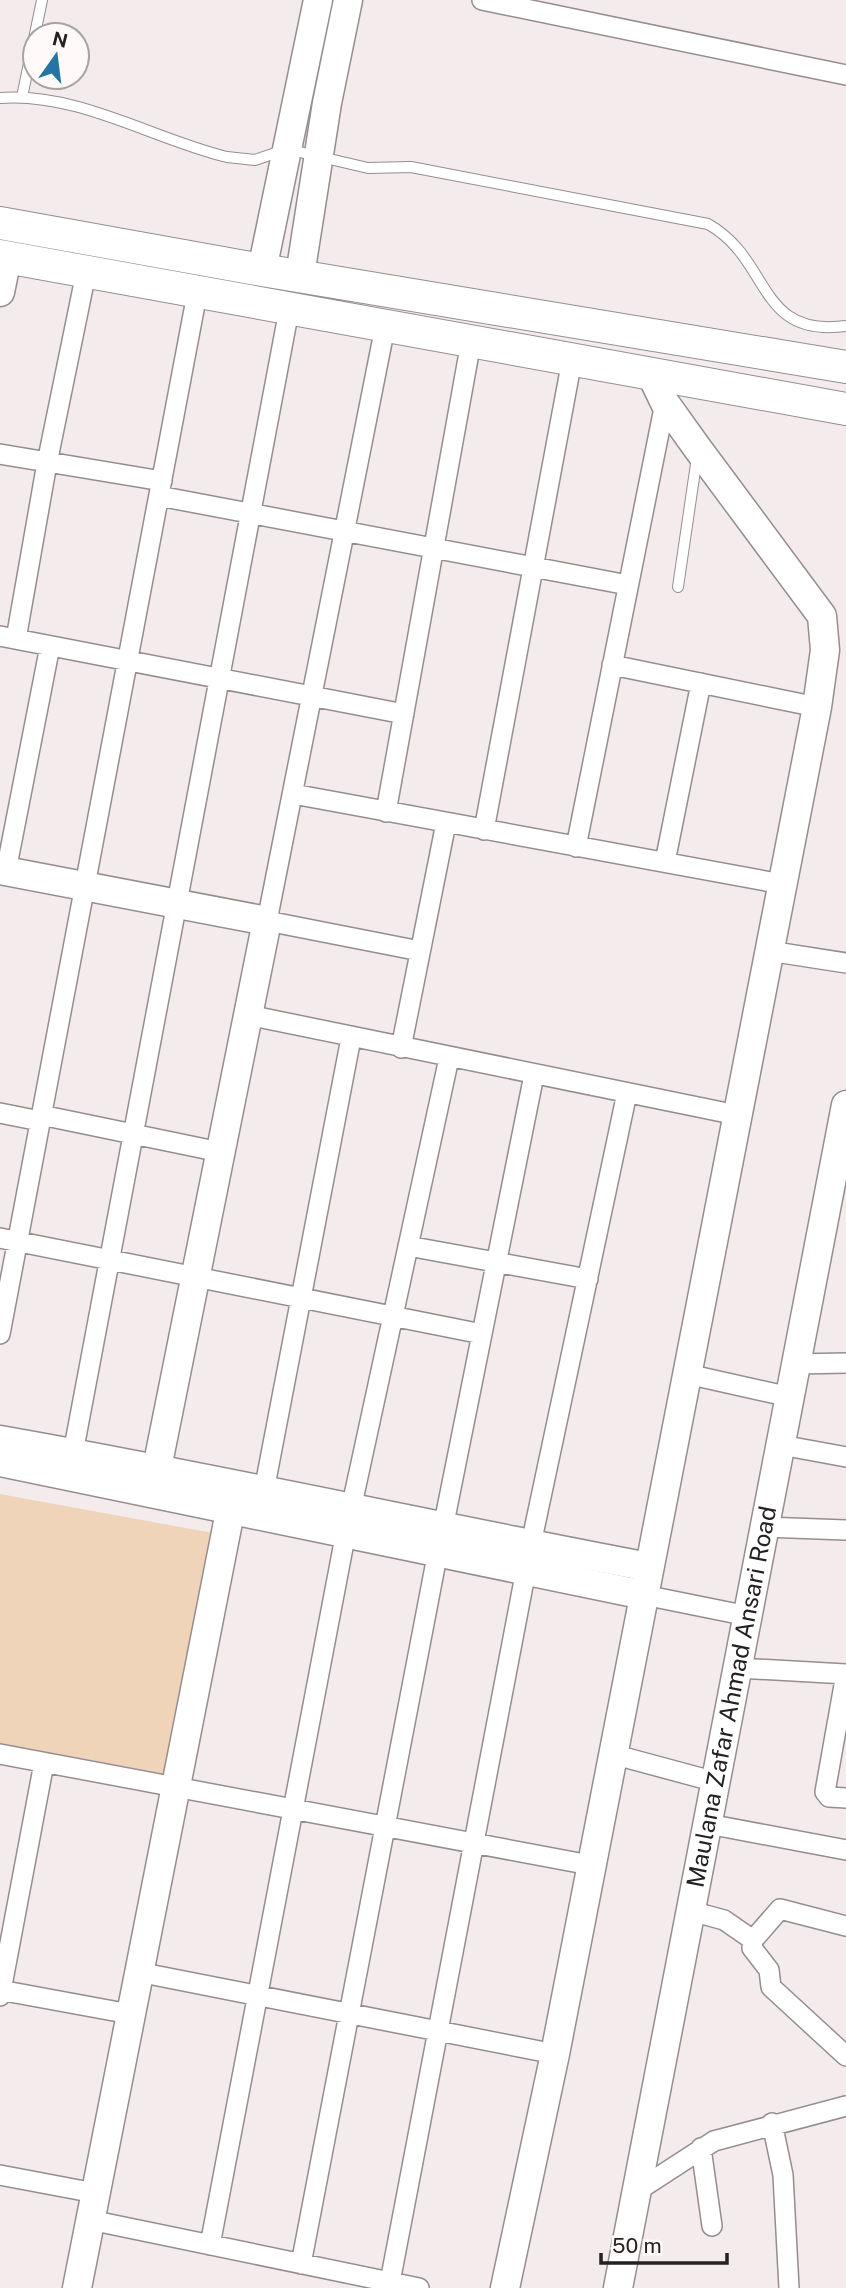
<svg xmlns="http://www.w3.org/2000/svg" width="846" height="2288" viewBox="0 0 846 2288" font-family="'Public Sans',sans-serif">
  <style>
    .green { fill: #f0d4ba }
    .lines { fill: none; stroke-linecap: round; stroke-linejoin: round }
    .lane-casing { stroke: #958d8e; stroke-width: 12 }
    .street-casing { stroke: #958d8e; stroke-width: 22 }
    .secondary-casing { stroke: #958d8e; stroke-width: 31 }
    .primary-casing { stroke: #958d8e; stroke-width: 34 }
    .lane { stroke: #fff; stroke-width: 10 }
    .street { stroke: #fff; stroke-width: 19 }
    .secondary { stroke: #fff; stroke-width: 28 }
    .primary { stroke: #fff; stroke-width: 32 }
    .labels { text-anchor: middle; stroke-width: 5; stroke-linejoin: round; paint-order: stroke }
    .street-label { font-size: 24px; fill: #242121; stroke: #fff9fa }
  </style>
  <rect width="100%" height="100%" fill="#f4ebec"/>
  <path class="green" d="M0,1494L213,1533L165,1774L0,1743Z"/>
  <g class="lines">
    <defs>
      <path id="lane" d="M22,97L42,0
        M0,98C78,92 153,139 227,157L255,160L287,149L368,168L411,167L708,224C772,260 756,338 846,326
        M678,587L697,457"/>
      <path id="street" d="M482,0L846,75
        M385,327L267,921L420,951
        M0,454L162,481
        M159,496L628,585
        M0,636L404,714
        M16,639L47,463L86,273
        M612,665L817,707
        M293,794L782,884
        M386,812L471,342
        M484,830L572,360
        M576,847L665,403
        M665,862L701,683
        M6,871L50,646
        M769,951L846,963
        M248,1015L737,1115
        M401,1048L446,823
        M0,1113L40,1121
        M41,1115L220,1152
        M0,1238L482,1334
        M408,1246L588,1279
        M0,1334L197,294
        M796,1364L846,1363
        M687,1374L790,1397
        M781,1445L846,1457
        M73,1453L289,310
        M262,1501L351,1038
        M351,1509L449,1058
        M764,1527L846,1530
        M443,1528L534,1075
        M531,1544L627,1093
        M644,1595L748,1616
        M738,1668L846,1674
        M846,1674L825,1792L829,1797L846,1798
        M0,1754L590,1865
        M612,1754L716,1782
        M708,1824L846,1850
        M691,1911L724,1920L753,1940
        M846,1926L780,1909L753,1940L752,1948L769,1970L771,1987L846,2056
        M138,1972L555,2054
        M0,1990L130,2014
        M0,1996L44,1763
        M772,2123L783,2175L789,2288
        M701,2148L712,2226
        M0,2175L95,2193
        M637,2191L714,2141L846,2106
        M90,2220L419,2288
        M210,2245L346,1532
        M301,2264L438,1551
        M390,2282L526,1570"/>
      <g id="secondary">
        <path d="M262,270L318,0"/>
        <path d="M300,275L327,103L348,0"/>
        <path d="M0,292L7,258"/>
        <path d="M0,870L267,921L157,1468"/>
        <path d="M0,1440C217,1478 432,1526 649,1567"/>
        <path d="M0,1462L644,1595"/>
        <path d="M77,2288L231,1507"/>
        <path d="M505,2288L555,2054L817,707L825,650L822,616L698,449L665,403L651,374"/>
        <path id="s1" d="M618,2288L846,1105"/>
      </g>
      <path id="primary" d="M0,223L262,270L846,367
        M0,256L846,409"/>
    </defs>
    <use href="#lane" class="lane-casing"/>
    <use href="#street" class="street-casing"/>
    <use href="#secondary" class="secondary-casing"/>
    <use href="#primary" class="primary-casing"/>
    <use href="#lane" class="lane"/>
    <use href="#street" class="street"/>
    <use href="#secondary" class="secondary"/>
    <use href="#primary" class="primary"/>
  </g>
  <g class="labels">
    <g class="street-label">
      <text dy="8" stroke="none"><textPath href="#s1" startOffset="602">Maulana Zafar Ahmad Ansari Road</textPath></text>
    </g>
  </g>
  <g transform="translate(56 56) rotate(14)"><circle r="33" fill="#fff9fa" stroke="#a7a3a3" stroke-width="2"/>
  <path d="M0-5L12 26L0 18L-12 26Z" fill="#2375a6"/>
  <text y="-10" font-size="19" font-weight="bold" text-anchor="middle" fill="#242121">N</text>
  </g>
  <path d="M601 2253v10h126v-10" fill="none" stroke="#242121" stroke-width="3.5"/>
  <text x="612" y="2253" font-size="21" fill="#242121" stroke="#fff9fa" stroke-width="5" paint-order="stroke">50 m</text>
</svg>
